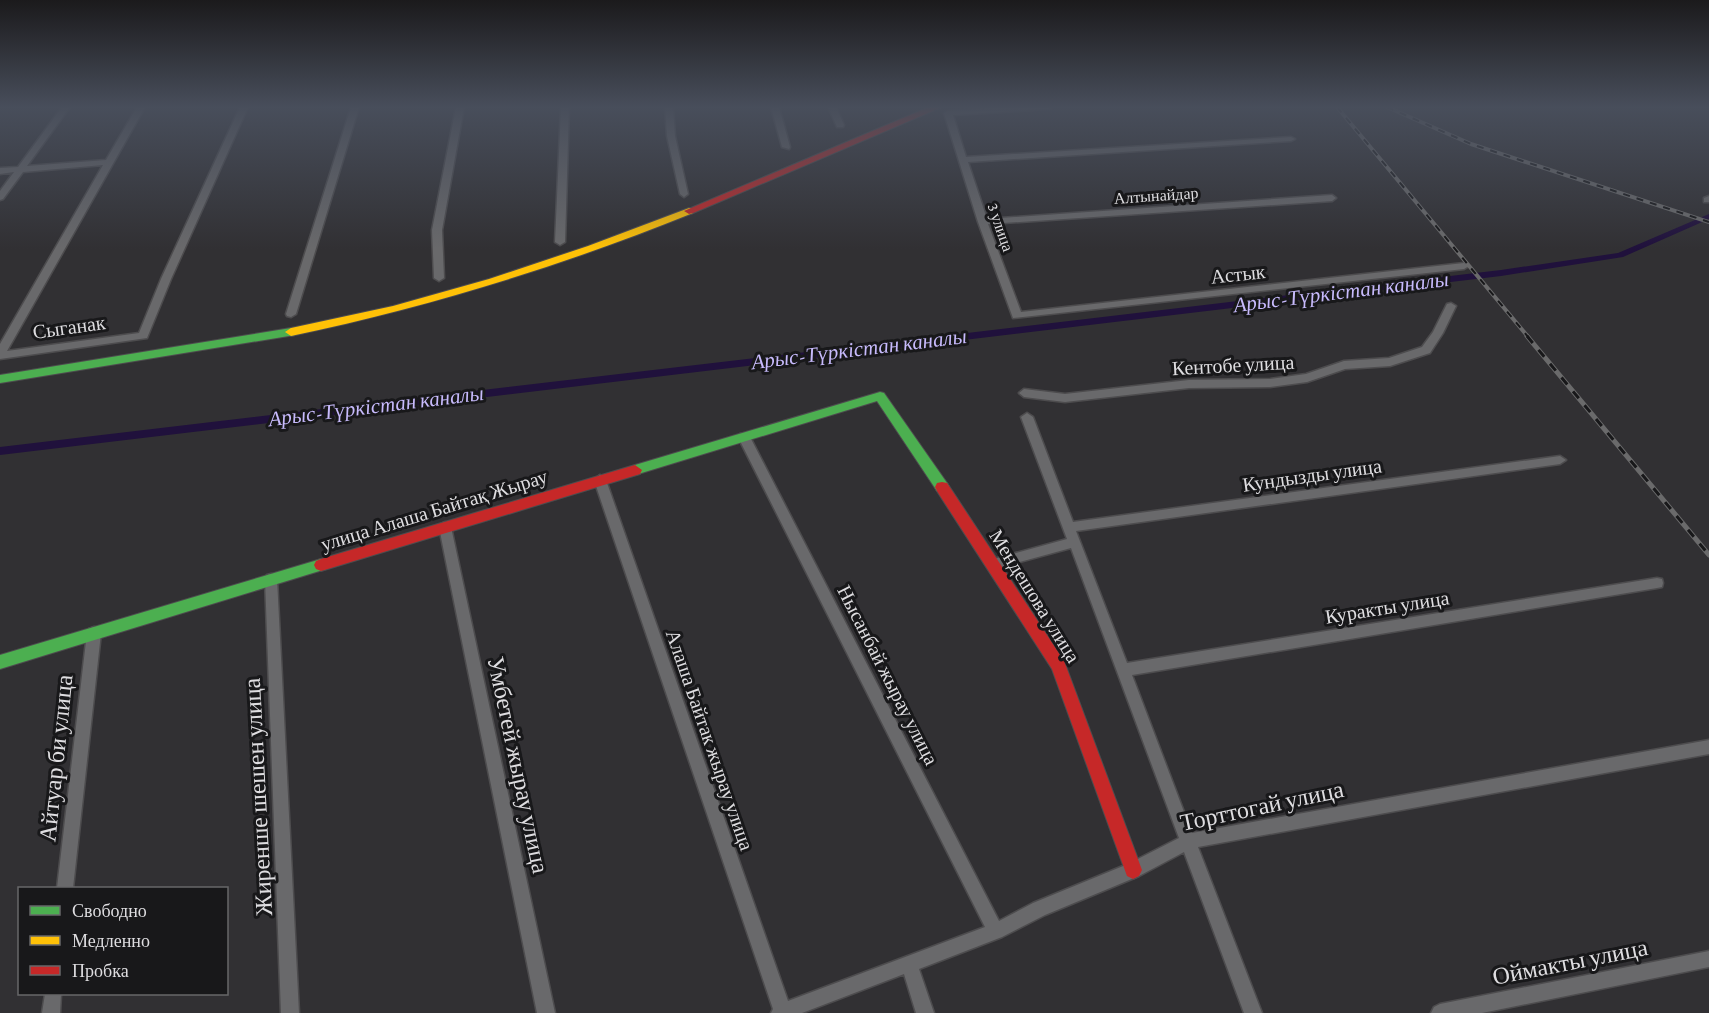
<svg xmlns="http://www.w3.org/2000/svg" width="1709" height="1013" viewBox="0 0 1709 1013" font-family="'Crimson Pro',serif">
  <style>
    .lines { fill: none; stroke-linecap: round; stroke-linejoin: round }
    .canal { fill: #20113c; fill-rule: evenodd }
    .street-casing { stroke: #4d4c4e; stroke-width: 3 }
    .fast-casing { stroke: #4d4c4e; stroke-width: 2 }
    .slow-casing { stroke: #4d4c4e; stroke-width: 2 }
    .jam-casing { stroke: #4d4c4e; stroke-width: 2 }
    .street { fill: #69696b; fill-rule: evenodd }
    .fast { fill: #4caf50; fill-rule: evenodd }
    .slow { fill: #ffc107; fill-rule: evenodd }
    .jam { fill: #c62828; fill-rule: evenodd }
    .rail-far1-casing { stroke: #6a6a6b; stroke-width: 4 }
    .rail-casing { stroke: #6a6a6b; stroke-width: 5 }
    .rail-far1 { stroke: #18181a; stroke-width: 2; stroke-dasharray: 7; stroke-linecap: butt }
    .rail { stroke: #18181a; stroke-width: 3; stroke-dasharray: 9; stroke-linecap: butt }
    .labels { text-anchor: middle; stroke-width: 6; stroke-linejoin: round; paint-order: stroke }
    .far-street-label { font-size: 16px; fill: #dedde0; stroke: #18181a }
    .street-label { font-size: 20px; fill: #dedde0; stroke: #18181a }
    .water-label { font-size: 21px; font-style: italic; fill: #c7bafc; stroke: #18181a }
    .near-street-label { font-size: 24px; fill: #dedde0; stroke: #18181a }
  </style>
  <rect width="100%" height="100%" fill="#313033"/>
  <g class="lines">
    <path class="canal" d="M1709,214V219L1623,257L1501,276L0,455V447L1501,270L1618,253Z"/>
    <defs>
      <path id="street" d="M62,107H70L27,166L106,160L137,107H145L7,351L139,333L161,279L240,107H248L171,279L147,338L0,359V344L103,165L23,172L3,199L0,200V191L14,172L0,174V168L18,167Z
        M351,107H359L296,314L291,317L287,316L286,314Z
        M456,107H464L442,230L444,278L439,281L434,278L432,230Z
        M561,107H569L565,242L560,245L555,242Z
        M665,107H673L675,136L688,194L684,197L680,194L667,136Z
        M771,107H779L790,147L789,149L782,147Z
        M828,107H836L844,125L843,127H837Z
        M1002,107H1053L1049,109L953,115L966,157L1291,137L1295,139L1291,141L968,162L987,219L1332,195L1336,198L1332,201L988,224L1021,312L1464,263L1469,266L1464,269L1013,318L978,222L944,113L948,111Z
        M1709,196V202H1704V198Z
        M1451,303L1456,306L1443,333L1430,353L1390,366L1345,369L1307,382L1270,387L1189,388L1065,402L1024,397L1019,393L1024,389L1065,394L1189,380L1270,379L1306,374L1344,361L1389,358L1422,347L1433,332L1447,304Z
        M1027,413L1033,417L1073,522L1560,456L1566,460L1560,464L1076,531L1127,663L1657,578L1662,579L1663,583L1662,587L1657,588L1132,675L1192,833L1709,740V754L1198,847L1262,1013H1244L1184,852L1139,876L1045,915L1002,937L919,969L934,1013H916L904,974L802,1013H771L773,1009L594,480L600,475L606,480L788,1001L985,927L738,437L740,434H748L750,437L999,921L1033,903L1128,864L1179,838L1071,548L994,569L990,568L988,564L990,560L994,559L1067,539L1021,417Z
        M445,522L449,524L451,527L555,1013H537L439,527L441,524Z
        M271,574L275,575L277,579L299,1013H281L265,579L267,575Z
        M94,627L99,629L101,633L73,888H57L87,633L89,629Z
        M1709,951V967L1482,1013H1431L1434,1007L1440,1004Z
        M45,994H61L60,1013H42Z"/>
      <path id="fast" d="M291,328L295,329L297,332L295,335L0,383V375Z
        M880,392L884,393L947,483L949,487L947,491H937L877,401L635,475L628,470L635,465Z
        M321,559L326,561L328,565L326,569L0,669V655Z"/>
      <path id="slow" d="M689,208L693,209V213C562,266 429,307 291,336L285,332L291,328L393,306L489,279L588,246Z"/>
      <path id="jam" d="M929,107H942L693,213L689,214L684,211Z
        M635,465L642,470L640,474L321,571L316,569L314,565L316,561L321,559Z
        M942,482L947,483L1064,661L1142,870L1139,876L1133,879L1127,876L1052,669L937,491L935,487L937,483Z"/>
    </defs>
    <use href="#street" class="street-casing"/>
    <use href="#fast" class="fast-casing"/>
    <use href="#slow" class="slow-casing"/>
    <use href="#jam" class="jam-casing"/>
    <use href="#street" class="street"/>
    <use href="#fast" class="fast"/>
    <use href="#slow" class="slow"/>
    <use href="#jam" class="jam"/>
    <defs>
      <path id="rail-far1" d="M1337,107L1529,338
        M1387,107L1471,144L1709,222"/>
      <path id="rail" d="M1527,336L1709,555"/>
    </defs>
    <use href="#rail-far1" class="rail-far1-casing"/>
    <use href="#rail" class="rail-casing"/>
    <use href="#rail-far1" class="rail-far1"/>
    <use href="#rail" class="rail"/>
  </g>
  <linearGradient id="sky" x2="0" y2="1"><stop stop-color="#1b1a1c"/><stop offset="0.43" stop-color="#484e5b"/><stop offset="1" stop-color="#484e5b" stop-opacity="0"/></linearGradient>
  <rect width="1709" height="249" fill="url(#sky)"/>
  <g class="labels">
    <g class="far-street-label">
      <text transform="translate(1156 195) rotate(-4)" y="6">Алтынайдар</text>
      <text transform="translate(1001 227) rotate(71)" y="6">3 улица</text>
    </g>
    <g class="street-label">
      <text transform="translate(1238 274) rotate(-6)" y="7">Астык</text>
      <text transform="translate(69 327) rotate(-8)" y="7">Сыганак</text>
      <text transform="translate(1233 365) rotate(-3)" y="7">Кентобе улица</text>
      <text transform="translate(1312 475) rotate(-8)" y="7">Кундызды улица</text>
      <text transform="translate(434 510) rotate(-17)" y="7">улица Алаша Байтақ Жырау</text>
      <text transform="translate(1035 596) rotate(58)" y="7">Мендешова улица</text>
      <text transform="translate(1387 607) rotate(-9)" y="7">Куракты улица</text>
      <text transform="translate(888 675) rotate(63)" y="7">Нысанбай жырау улица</text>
      <text transform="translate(710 740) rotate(71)" y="7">Алаша Байтак жырау улица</text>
    </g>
    <g class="water-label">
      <text transform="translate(1341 292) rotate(-7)" y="7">Арыс-Түркістан каналы</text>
      <text transform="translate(859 349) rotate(-7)" y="7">Арыс-Түркістан каналы</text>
      <text transform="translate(376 406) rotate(-7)" y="7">Арыс-Түркістан каналы</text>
    </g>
    <g class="near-street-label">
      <text transform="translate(56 758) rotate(-84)" y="8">Айтуар би улица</text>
      <text transform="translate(518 765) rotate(78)" y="8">Умбетей жырау улица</text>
      <text transform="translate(258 797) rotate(-93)" y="8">Жиренше шешен улица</text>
      <text transform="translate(1262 806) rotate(-12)" y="8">Торттогай улица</text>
      <text transform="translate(1570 962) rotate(-11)" y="8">Оймакты улица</text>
    </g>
  </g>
  <rect x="18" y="887" width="210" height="108" fill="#18181a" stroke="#676769" stroke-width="1.5"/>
  <rect x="30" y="906" width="30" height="9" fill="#4caf50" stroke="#676769" stroke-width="1.5"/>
  <text x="72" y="917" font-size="18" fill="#dedde0">Свободно</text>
  <rect x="30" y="936" width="30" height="9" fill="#ffc107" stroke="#676769" stroke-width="1.5"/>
  <text x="72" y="947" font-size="18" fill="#dedde0">Медленно</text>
  <rect x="30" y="966" width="30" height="9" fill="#c62828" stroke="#676769" stroke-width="1.5"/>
  <text x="72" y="977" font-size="18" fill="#dedde0">Пробка</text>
</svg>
